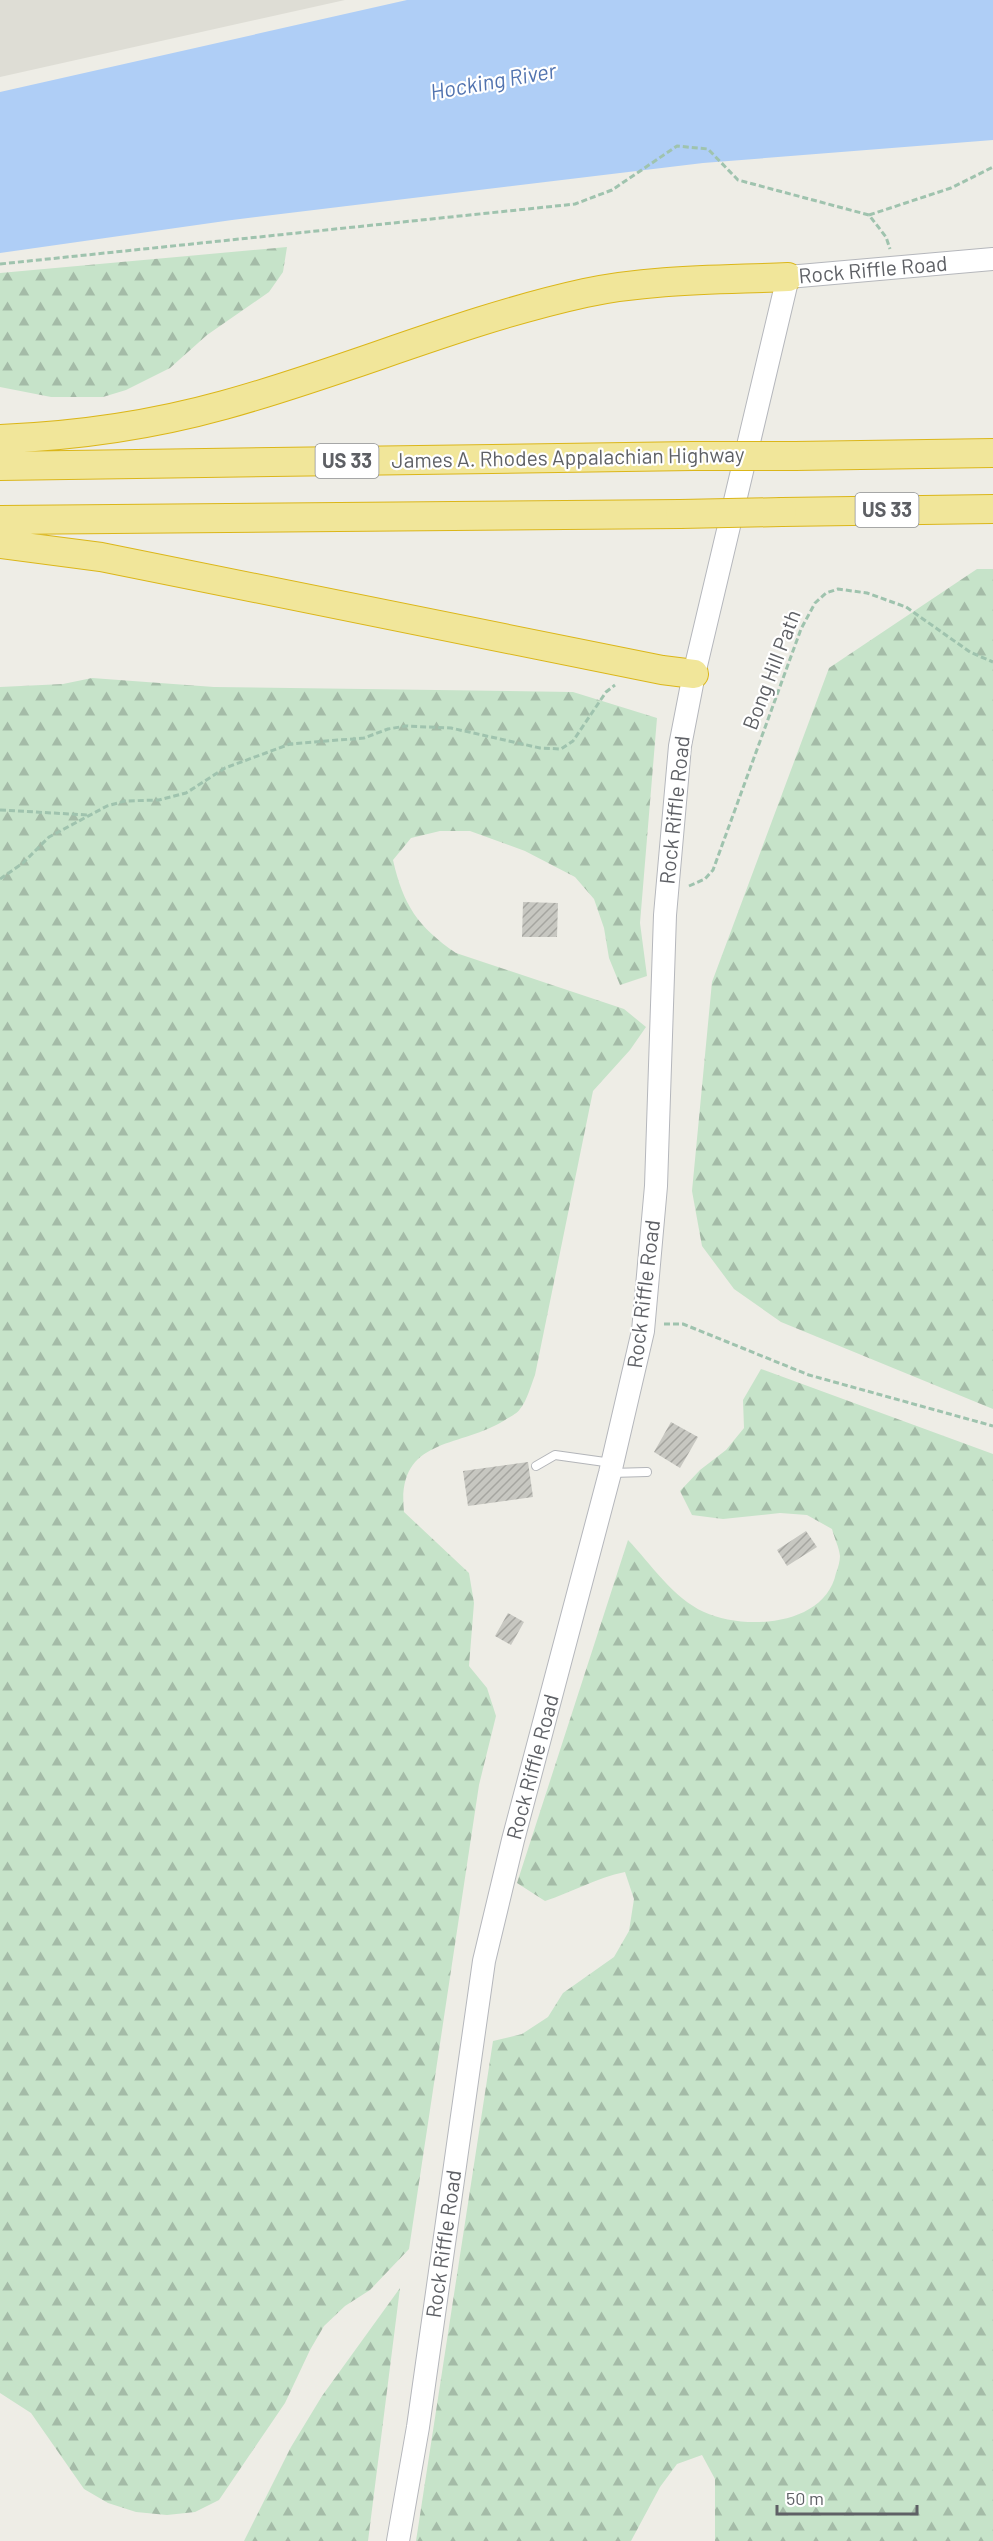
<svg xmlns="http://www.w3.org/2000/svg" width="993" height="2541" viewBox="0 0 993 2541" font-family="Barlow,sans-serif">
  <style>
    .education { fill: #deddd5 }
    .forest { fill: url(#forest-firs) }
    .water { fill: #afcef6 }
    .building { fill: url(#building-hatch) }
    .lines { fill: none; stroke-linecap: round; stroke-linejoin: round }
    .lane-casing { stroke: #b3b5b9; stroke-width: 10 }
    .secondary-casing { stroke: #b5b7bc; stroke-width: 24 }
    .highway-casing { stroke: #dbb619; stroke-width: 30 }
    .path { stroke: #9fc3ae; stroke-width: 3; stroke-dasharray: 6 3; stroke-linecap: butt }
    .lane { stroke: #fff; stroke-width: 8 }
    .secondary { stroke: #fff; stroke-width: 22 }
    .highway { stroke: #f1e69a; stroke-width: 28 }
    .highway-bridge-casing { stroke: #dbb619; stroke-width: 30; stroke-linecap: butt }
    .highway-bridge { stroke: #f1e69a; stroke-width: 28 }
    .labels { text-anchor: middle; stroke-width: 4.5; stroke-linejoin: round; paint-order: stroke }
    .shield { fill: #fff; stroke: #8e9093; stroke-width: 1.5 }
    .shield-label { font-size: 20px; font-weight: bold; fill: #5e6065 }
    .street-label { font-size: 21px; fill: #5e6065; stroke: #fff }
    .water-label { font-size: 22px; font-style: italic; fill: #5173af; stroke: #fff }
  </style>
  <defs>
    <pattern id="forest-firs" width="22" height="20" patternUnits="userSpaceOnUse" patternTransform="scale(1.5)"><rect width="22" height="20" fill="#c6e3c9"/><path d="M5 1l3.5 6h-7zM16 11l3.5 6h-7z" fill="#a4bba7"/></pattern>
    <pattern id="building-hatch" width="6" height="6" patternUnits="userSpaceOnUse" patternTransform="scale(1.5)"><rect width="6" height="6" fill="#c7c7c1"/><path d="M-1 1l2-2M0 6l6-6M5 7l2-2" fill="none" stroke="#a5a5a0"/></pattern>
  </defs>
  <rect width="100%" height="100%" fill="#eeede6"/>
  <path class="education" d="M0,0H345L0,77Z"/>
  <path class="forest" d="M287,247L283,272L269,292L207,335L170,368L126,390L103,397H51L0,387V273Z
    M977,569H993V1409L781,1322L734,1289L702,1246L692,1191L712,982L829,668Z
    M92,678L214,687L573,692L657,718L640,923L647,976L620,985L609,958L604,928L594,899L575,877L525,851L470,831H440L411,838L393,860C403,905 418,927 456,953L624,1009L646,1027L630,1050L593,1091L535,1375C531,1385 527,1401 520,1409C517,1414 509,1417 505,1420C459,1449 396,1436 404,1512L469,1573L474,1603L469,1666L487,1688L496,1716L479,1785L409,2249L370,2290L345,2306L324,2326L310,2350L285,2403L219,2500L195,2512L167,2515L136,2512L108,2503L84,2489L31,2413L0,2393V687L63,684Z
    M761,1369L993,1454V2541H715V2479L702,2455L677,2464L660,2487L631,2541H416L493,2041L522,2034L548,2017L563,1993L614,1957L629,1931L634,1899L625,1872C596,1878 572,1892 545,1901L517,1883L628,1540C651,1564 673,1598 704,1612C745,1631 825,1626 836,1573C838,1568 840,1561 840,1556C839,1547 834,1537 832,1529L807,1515L780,1513L723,1519L692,1515L680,1491L700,1470L726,1450L744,1428L743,1400Z
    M400,2288L368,2541H244L291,2447L322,2396Z"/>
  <path class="water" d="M407,0H993V140L703,163L232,220L0,253V92Z"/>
  <path class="building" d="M523,902L558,903L557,937H522Z
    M671,1422L698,1437L680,1468L654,1452Z
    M528,1462L533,1497L468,1506L463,1471Z
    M806,1531L817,1547L787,1566L777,1550Z
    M508,1613L524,1622L511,1645L495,1636Z"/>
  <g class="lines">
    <defs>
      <path id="lane" d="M536,1466L555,1455L612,1463
        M611,1473L647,1472"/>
      <path id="secondary" d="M398,2541L418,2427L484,1961L513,1840L610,1473L643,1331L656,1186L665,915L680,746L694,674L788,277L993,259"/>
      <path id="highway" d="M0,439C75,436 152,425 224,405C345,372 462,320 585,293C651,279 721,280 788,277
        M795,456L993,453
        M0,466L693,456
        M782,512L993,509
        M0,520L680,514
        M0,544L101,557L662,670L694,674"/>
    </defs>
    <use href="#lane" class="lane-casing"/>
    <use href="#secondary" class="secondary-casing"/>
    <use href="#highway" class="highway-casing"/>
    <path class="path" d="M869,215L951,188L993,167
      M0,264L575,204L612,190L677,146L708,149L738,180L869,215L886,237L890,249
      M0,810L88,815
      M0,879L23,863L49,837L107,806L125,801L159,800L186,793L225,768L290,744L364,738L388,729L406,726L451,728L540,748L561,749L573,741L606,692L615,685
      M689,886L705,879L713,870L801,629L815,603L826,593L838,589L867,593L906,607L970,652L993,662
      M664,1324H683L809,1375L993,1426"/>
    <use href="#lane" class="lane"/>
    <use href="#secondary" class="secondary"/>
    <use href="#highway" class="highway"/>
    <defs>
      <path id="highway-bridge" d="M693,456H795
        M680,514L782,512"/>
    </defs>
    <use href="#highway-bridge" class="highway-bridge-casing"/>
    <use href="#highway-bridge" class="highway-bridge"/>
  </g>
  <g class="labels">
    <g class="shield">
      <rect x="315.5" y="444" width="63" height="34" rx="4.5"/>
      <rect x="855.5" y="493" width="63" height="34" rx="4.5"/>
    </g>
    <g class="shield-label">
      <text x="347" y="468">US 33</text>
      <text x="887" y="517">US 33</text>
    </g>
    <g class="street-label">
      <text transform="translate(873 270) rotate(-5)" y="7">Rock Riffle Road</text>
      <text transform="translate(568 458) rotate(-1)" y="7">James A. Rhodes Appalachian Highway</text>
      <text transform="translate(772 670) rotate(-69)" y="7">Bong Hill Path</text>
      <text transform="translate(675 810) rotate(-84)" y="7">Rock Riffle Road</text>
      <text transform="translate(644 1294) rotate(-83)" y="7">Rock Riffle Road</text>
      <text transform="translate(533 1767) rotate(-75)" y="7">Rock Riffle Road</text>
      <text transform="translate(444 2244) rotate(-82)" y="7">Rock Riffle Road</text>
    </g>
    <g class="water-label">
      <text transform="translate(493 81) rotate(-10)" y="8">Hocking River</text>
    </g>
  </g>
  <path d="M777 2505v9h140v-9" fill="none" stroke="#5e6065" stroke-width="3"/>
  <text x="786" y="2505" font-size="18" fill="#5e6065" stroke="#ffffff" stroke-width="4.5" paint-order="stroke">50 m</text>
</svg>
